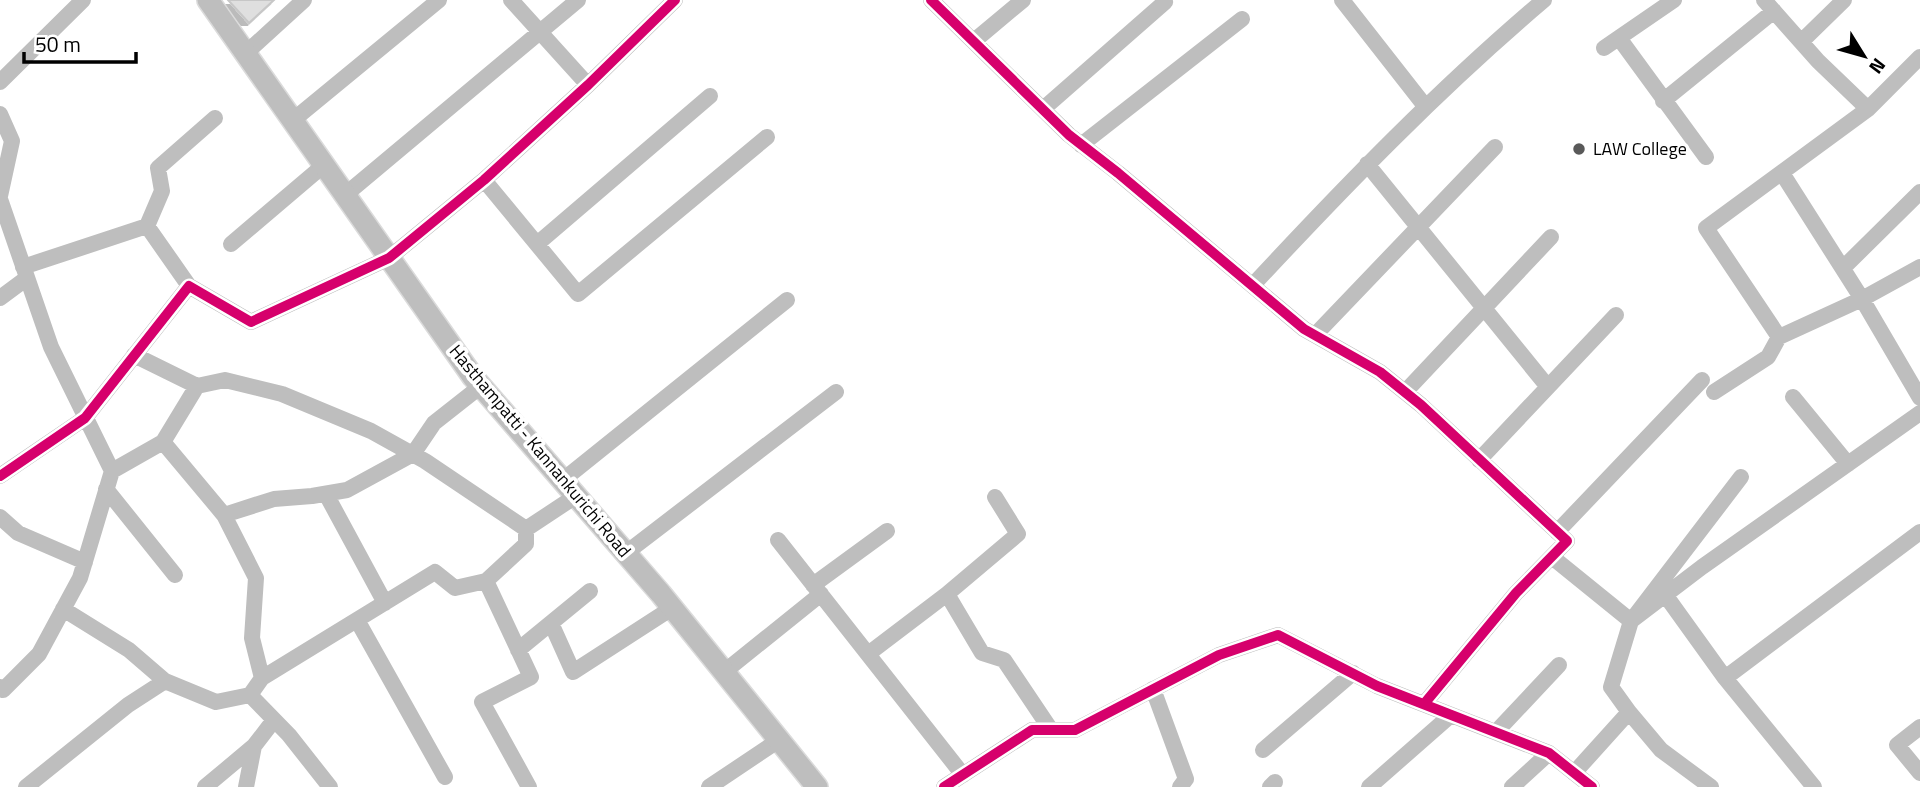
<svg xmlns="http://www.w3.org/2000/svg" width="1920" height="787" viewBox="0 0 1920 787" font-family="'Titillium Web',sans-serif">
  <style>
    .building { fill: #dfdfdf; stroke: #c7c7c7; stroke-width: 2; filter: url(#shadow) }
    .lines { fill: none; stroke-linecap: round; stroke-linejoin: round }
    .major-casing { stroke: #dbdbdb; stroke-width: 24 }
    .minor { stroke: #bebebe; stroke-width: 16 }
    .major { stroke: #bebebe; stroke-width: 21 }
    .cycleway-casing { stroke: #fff; stroke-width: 15 }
    .cycleway { stroke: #d6006c; stroke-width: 10 }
    .poi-dot { fill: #595959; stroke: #fff; stroke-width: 2.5 }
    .labels { text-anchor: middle; stroke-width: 7; stroke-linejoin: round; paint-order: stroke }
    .poi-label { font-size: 18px; fill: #000; stroke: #fff; text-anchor: start }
    .street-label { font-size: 18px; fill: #000; stroke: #fff }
  </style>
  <defs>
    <filter id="shadow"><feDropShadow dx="-5" dy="5" stdDeviation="0" flood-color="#0004"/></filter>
  </defs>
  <rect width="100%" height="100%" fill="#fff"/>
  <path class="building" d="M228,0H274L249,23Z"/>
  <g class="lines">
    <defs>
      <path id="major" d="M208,0L473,377L661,594L817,787"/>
    </defs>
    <use href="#major" class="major-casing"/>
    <path class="minor" d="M511,0L588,85
      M931,0L1069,135L1118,173L1304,329L1380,372L1421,405L1567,541L1516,593L1424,704
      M1342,0L1425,106
      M1764,0L1818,61L1868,109
      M1619,38L1706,157
      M974,41L1023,0
      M1801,42L1844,0
      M1604,48L1674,0
      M245,54L304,0
      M1920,57L1868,109L1706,228L1779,337L1862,299L1920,398
      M0,82L83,0
      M1663,101L1774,11
      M1043,109L1165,2L1164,0
      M0,114L12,141L0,196
      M292,121L439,0
      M1081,145L1242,19
      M1367,164L1548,387
      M1782,173L1862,299L1920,267
      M484,180L578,294L767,137
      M345,195L578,0
      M0,199L51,347L112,471L80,578L39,654L3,690L0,687
      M147,226L162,191L158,168L215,118
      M231,244L324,165
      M537,244L710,96
      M23,267L147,226L189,286
      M1843,268L1920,192
      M1253,285C1346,185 1440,88 1544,0
      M0,298L27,278
      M1315,335L1495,147
      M134,355L197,386L225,380L282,394L371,431L425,461L526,529L576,496
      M1405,392L1551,237
      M1714,392L1768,357L1779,337
      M1793,397L1848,464
      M163,442L224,515
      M1479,460L1616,315
      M112,471L163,442L197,386
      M0,476L85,418L189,286L251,322L389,258L484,180L588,85L675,0
      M563,480L787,300
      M106,489L175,575
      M326,494L385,603
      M995,497L1018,534L947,594L982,653L1004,660L1051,730
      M0,517L18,533L85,562
      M1557,532L1702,380
      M778,540L963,775
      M626,553L836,392
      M1552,557L1631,621L1702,567L1920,413
      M486,581L531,677L482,702L529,787
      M813,585L887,531
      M1666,596L1725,678L1814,787
      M63,609L129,650L165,681
      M357,620L445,777
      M551,623L573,672L672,608
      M518,650L590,591
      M868,654L947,594
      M724,672L821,594
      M262,678L435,572L455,588L486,581L526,544V529
      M1725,678L1920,532
      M1153,689L1186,779L1180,787
      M250,695L262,678L252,638L256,578L224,515L274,499L312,496L347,490L413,454L434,423L481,386
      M1629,712L1611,687L1631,621L1741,477
      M1920,727L1897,745L1920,773
      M1496,732L1559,665
      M1263,750L1353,673
      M1574,773L1629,712L1661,750L1711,787
      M26,787L128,705L165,681L216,702L250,695L289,735L330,787
      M205,787L254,746
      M246,787L254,746L274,720
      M709,787L779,740
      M944,787L1032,730H1075L1219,655L1278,635L1377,686L1549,753L1592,787
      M1270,787L1275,782
      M1369,787L1451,715
      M1512,787L1549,753"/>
    <use href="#major" class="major"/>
    <defs>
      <path id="cycleway" d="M931,0L1069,135L1118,173L1304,329L1380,372L1421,405L1567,541L1516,593L1424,704
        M0,476L85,418L189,286L251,322L389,258L484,180L588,85L675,0
        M944,787L1032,730H1075L1219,655L1278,635L1377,686L1549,753L1592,787"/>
    </defs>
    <use href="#cycleway" class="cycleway-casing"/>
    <use href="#cycleway" class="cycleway"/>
  </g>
  <circle class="poi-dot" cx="1579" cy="149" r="7"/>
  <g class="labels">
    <g class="poi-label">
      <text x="1593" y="155">LAW College</text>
    </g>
    <g class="street-label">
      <text transform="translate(540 451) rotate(50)" y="6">Hasthampatti - Kannankurichi Road</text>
    </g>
  </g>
  <g transform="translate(1864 56) rotate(127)" stroke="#ffffff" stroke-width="5" paint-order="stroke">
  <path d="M0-5L12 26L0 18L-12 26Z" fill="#000000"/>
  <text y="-10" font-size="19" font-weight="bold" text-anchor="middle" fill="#000000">N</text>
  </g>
  <path d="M24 52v10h112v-10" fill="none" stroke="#000000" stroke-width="3.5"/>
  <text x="35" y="52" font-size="21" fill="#000000" stroke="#ffffff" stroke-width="5" paint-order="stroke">50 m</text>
</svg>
